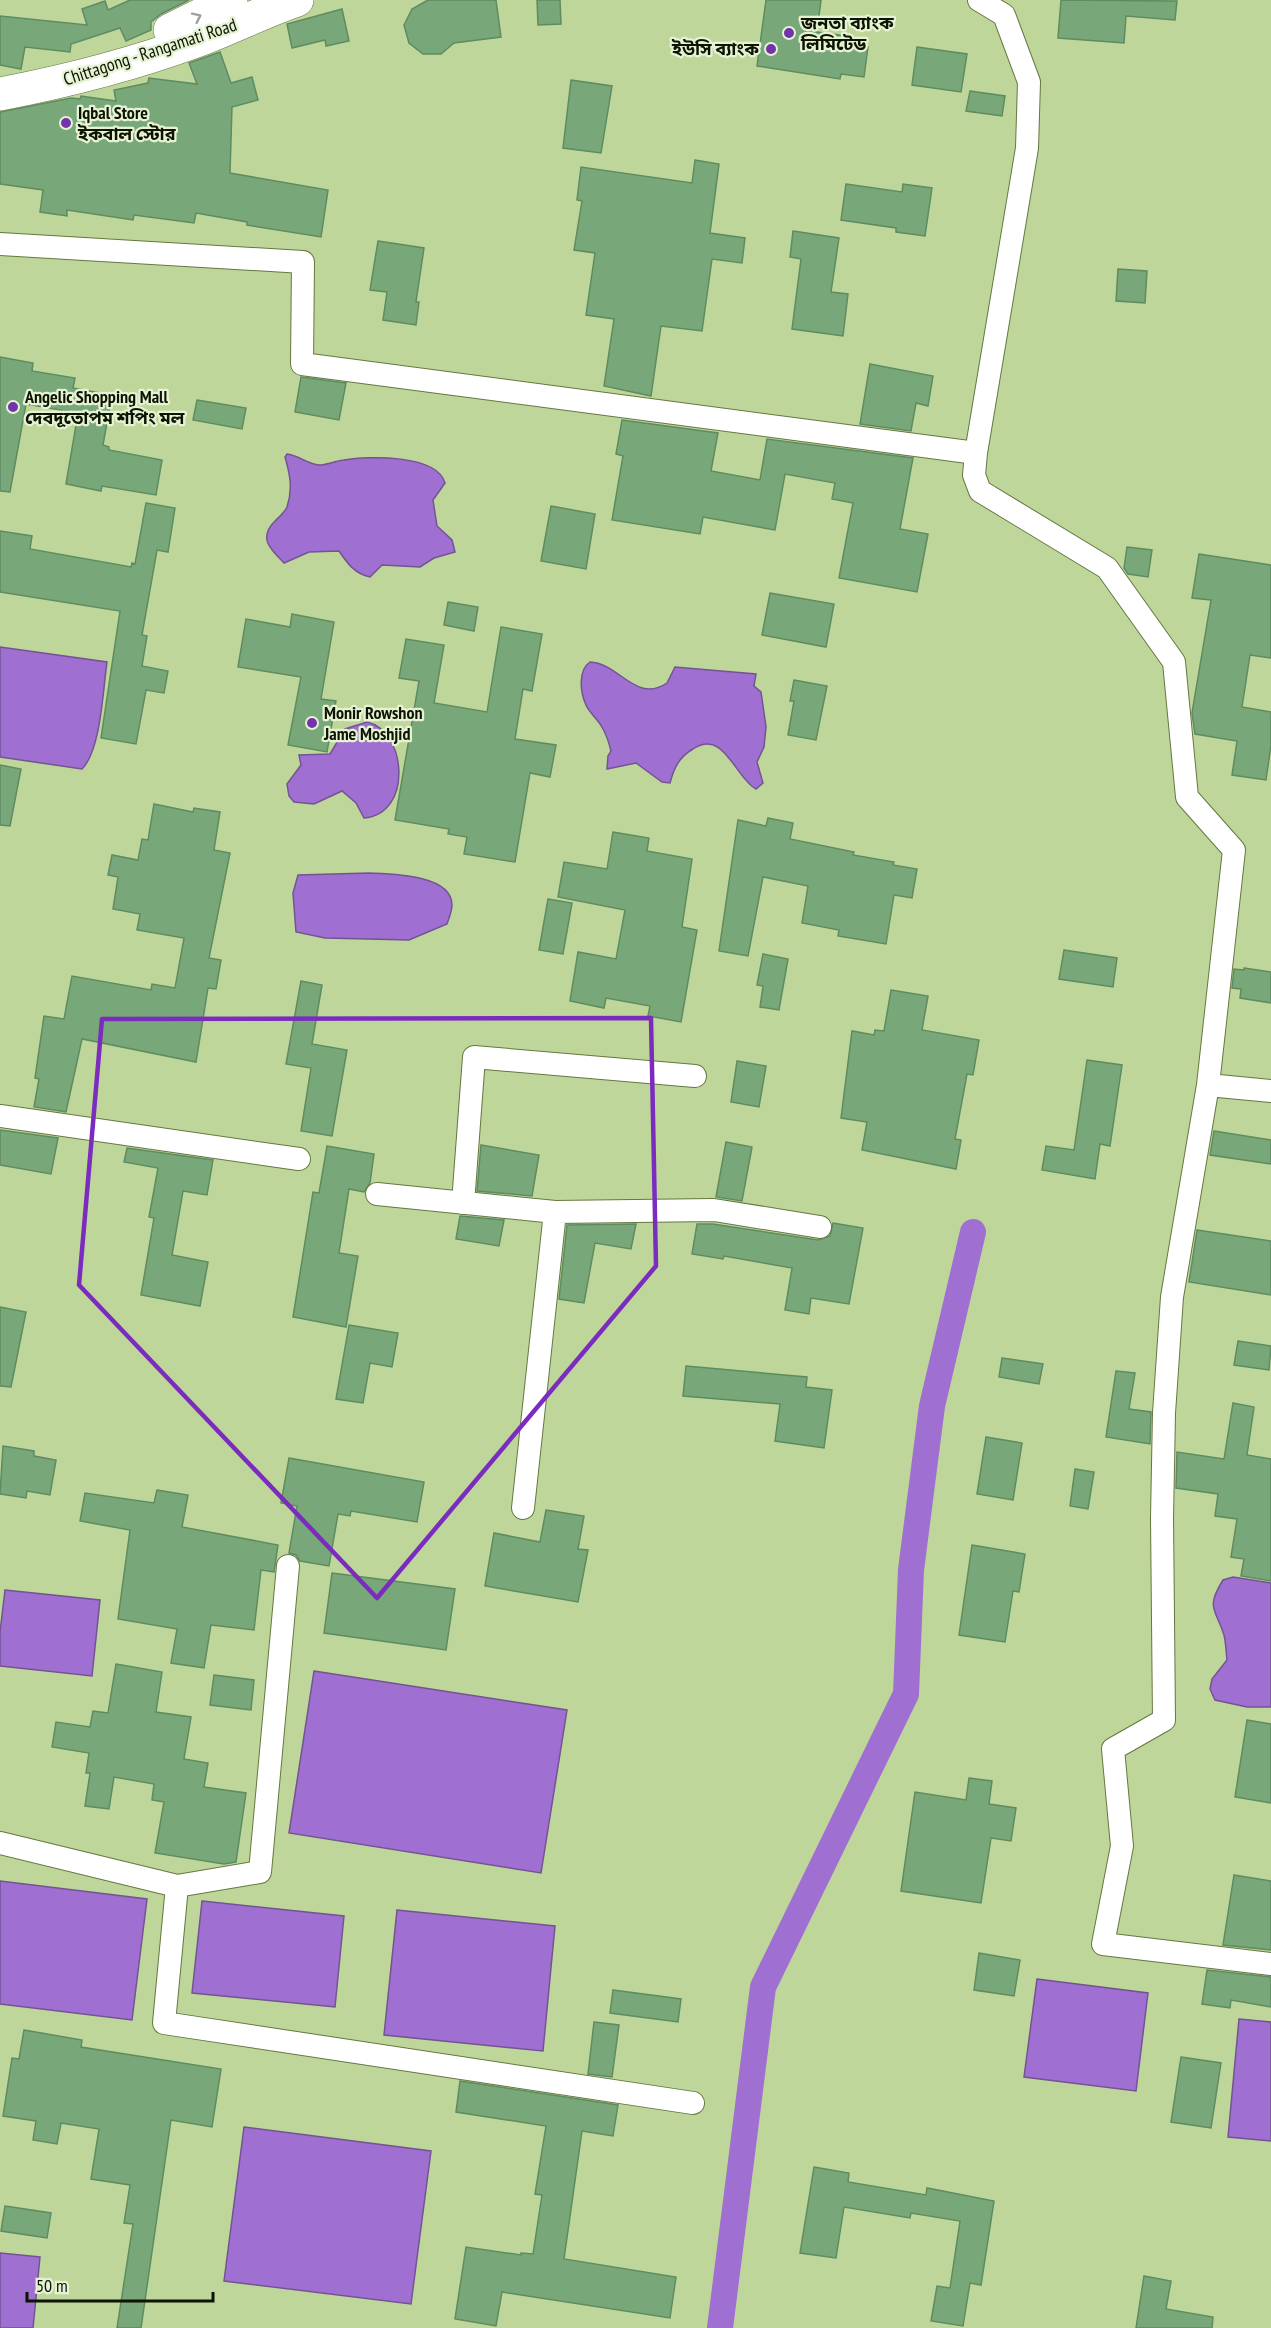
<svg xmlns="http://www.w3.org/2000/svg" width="1271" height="2328" viewBox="0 0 1271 2328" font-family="'PT Sans Narrow','Noto Sans Bengali',sans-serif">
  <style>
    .water { fill: #9f6fd1; stroke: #735493; stroke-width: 1.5 }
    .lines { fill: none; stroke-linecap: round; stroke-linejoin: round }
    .canal { stroke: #9f6fd1; stroke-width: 26 }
    .building { fill: #78a779; stroke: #5e8c60; stroke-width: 1.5 }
    .minor-casing { stroke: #647840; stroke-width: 24 }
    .trunk-casing { stroke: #647840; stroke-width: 34 }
    .minor { stroke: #fff; stroke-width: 22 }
    .trunk { stroke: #fff; stroke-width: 33 }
    .oneway { stroke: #9ea199 }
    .marked { fill: none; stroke: #7b2cbf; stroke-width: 4.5; stroke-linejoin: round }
    .poi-dot { fill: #7334a9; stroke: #e6f2d4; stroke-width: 2 }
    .labels { text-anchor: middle; stroke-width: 4.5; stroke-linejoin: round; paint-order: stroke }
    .poi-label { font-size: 18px; font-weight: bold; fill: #0d1401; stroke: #e6f2d4; text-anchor: start }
    .street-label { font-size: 18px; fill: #0d1401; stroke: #e6f2d4 }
  </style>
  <rect width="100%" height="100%" fill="#bfd69a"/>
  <path class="water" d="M287,454C298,455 311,466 321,465C329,464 336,461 344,460C368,456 437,454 445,483L433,500L437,526L452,540L455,552L434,558L420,567L382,565L370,577C355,574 347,563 339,551L309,552L284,563C270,549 258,538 275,521C279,517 285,512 287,507C293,489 290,474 285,457Z
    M0,647L107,662C103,689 101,750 82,769L0,757Z
    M590,662C619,663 636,704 667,683L675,667L756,674L754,686L761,692L766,727L764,747L757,762L763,783L756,789C735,778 724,728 693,749C679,757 674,768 670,783L662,782L636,763L607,769L608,756L611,751C609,743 607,736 603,729C599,720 590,714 586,705C580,692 578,670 590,662Z
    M367,722C407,731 413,814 364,818L356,803L342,791L314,804L294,802L289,796L287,784L301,765L299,755L330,754L345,729Z
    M369,873C390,874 452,874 452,905C452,911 449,918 447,924L409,940L325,938L296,932L293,893L298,875Z
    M1233,1577L1271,1583V1707H1247L1215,1700L1210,1689L1212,1679L1227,1660C1226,1652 1226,1643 1224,1635C1216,1609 1205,1609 1223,1580Z
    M5,1590L100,1600L92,1676L0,1666V1632Z
    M314,1671L567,1710L541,1873L289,1833Z
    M0,1881L147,1899L132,2020L0,2004Z
    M202,1901L344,1916L335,2007L192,1993Z
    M397,1910L555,1926L543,2051L384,2035Z
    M1037,1979L1148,1993L1136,2091L1024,2077Z
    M1239,2019L1271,2022V2141L1228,2137Z
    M244,2127L431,2151L411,2304L224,2281Z
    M0,2253L40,2257L33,2328H0Z"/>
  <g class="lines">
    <path class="canal" d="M720,2328L763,1987L906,1694L911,1570L932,1406L973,1232"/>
  </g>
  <path class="building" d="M130,0H189L161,14L151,22V30L126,41L120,28L71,44L70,52L25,47L21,69L0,65V16L87,25L82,9L105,1L108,10Z
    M428,0H496L501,37L454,43L441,54H423L409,43L404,25L412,9Z
    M537,0H560L561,24L538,25Z
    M766,0H821L817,32L846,36L845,44L868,47L864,77L841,74L840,79L757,66Z
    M1061,0L1177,1L1175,20L1126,16L1124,43L1058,38Z
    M342,9L349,41L326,46L325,40L292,48L287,24Z
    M917,47L967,54L961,92L912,85Z
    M220,52L231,83L252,77L258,100L232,107L230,173L328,190L321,237L247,225V222L196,213L194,223L134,215L133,220L67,210V216L40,212L43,190L0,184V112L71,98L80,99L81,96L116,101L114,90L148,83L149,78L197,84L189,63Z
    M571,80L612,86L601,153L563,148Z
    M970,91L1005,96L1002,116L966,111Z
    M695,160L719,164L710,233L745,238L742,263L712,259L702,331L661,326L651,396L604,386L614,319L586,315L595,253L574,250L582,201L577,200L581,167L692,183Z
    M846,184L902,192L903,184L932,188L925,236L896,232V228L841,220Z
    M793,231L839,238L831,292L848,294L843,336L792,329L801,259L790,257Z
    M378,241L424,248L416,302H419L416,325L383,320L387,292L370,290Z
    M1118,269L1147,271L1145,303L1116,301Z
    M0,357L33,363L32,371L75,378L73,388L112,395L103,445L109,447V450L162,460L156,495L102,486L101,491L66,484L78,413L26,404L10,492L0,491Z
    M870,364L933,376L928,406L916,403L911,431L860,424Z
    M301,377L346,383L339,420L295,412Z
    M197,400L246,408L242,429L193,420Z
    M622,420L718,433L711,471L760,480L767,439L913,458L900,529L928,534L917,592L839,578L853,503L832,499L835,483L785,474L775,530L703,517L700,534L612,520L623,456L616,454Z
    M146,503L175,508L168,552L157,550L142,635L147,636L142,666L168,671L164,693L146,690L136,744L101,738L120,611L0,592V531L32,536L30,549L131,567L132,563L135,564Z
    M551,506L595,514L586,569L541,561Z
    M1127,547L1152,550L1148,577L1128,574L1124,568Z
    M1199,554L1271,565V658L1250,655L1242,707L1271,712V745L1266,780L1232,775L1237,741L1195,734L1192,713L1211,600L1192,598Z
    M770,593L834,604L826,647L762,635Z
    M448,602L478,607L474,631L444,625Z
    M292,614L334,622L321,699L336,701L327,752L288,745L301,677L238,667L246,619L290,627Z
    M501,627L542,634L532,691L523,689L515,739L556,745L550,777L530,773L515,862L464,854L467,837L448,834L449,829L395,820L419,681L399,678L406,639L444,645L434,703L487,712Z
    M794,680L827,686L816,740L788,735L794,701H790Z
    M0,765L21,769L10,826L0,825Z
    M154,804L193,812L194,808L220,812L214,850L230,853L209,958L221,960L216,989L208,988L196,1062L82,1039L66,1112L34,1107L39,1079L35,1078L44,1016L64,1019L72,976L151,990L152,984L175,988L184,938L137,930L140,914L113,909L118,877L108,875L112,855L138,860L142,839L148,840Z
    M768,818L793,823L790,839L854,852L853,855L894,862L893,865L917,869L912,898L894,895L886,944L838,936L839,930L802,923L808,886L763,877L748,956L719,951L738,820L766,826Z
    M613,832L649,838L647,851L692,859L682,927L697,930L681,1022L648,1016L650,1006L606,998L604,1008L570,1001L578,952L616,959L625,910L558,897L564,862L607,869Z
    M548,899L572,903L563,954L539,950Z
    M1064,950L1117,958L1113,987L1059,979Z
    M763,954L788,959L779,1010L760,1007L763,986L757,985Z
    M1244,968L1271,972V1003L1240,998L1241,989L1232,988L1234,969L1244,970Z
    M301,981L322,985L312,1044L347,1050L332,1136L301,1131L311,1068L286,1064Z
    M891,990L928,996L922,1030L979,1040L973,1075L967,1074L955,1139L961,1140L956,1169L862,1150L867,1122L841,1118L852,1031L874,1035L875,1030L884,1031Z
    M1087,1060L1122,1065L1110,1146L1100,1144L1095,1179L1042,1170L1046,1146L1074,1150Z
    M737,1061L766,1066L759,1107L731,1102Z
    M0,1130L58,1138L51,1174L0,1165Z
    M1214,1131L1271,1140V1164L1210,1155Z
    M726,1142L752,1147L742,1201L716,1197Z
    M481,1145L539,1155L532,1196L477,1191Z
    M327,1146L374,1154L370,1183L364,1192L349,1189L339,1253L358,1256L346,1327L293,1317L313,1192L319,1193Z
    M127,1148L213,1160L207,1195L183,1191L172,1255L208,1262L200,1306L141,1295L154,1218L149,1217L158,1168L124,1162Z
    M460,1216L504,1220L499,1246L456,1239Z
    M833,1223L863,1228L849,1304L811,1298L809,1314L785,1310L792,1268L724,1256L723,1259L692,1254L697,1224H713L818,1240L830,1236Z
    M636,1224L631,1249L595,1243L584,1303L559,1299L567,1225Z
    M1197,1230L1271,1241V1295L1189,1282Z
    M0,1307L26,1312L11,1387L0,1386Z
    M349,1325L398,1333L392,1367L370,1363L363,1403L336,1399Z
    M1238,1341L1271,1346L1269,1370L1234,1365Z
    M1002,1358L1043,1364L1039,1384L999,1377Z
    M686,1366L807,1377L806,1387L832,1390L824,1448L775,1441L780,1404L683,1396Z
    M1116,1371L1135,1373L1129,1409L1151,1412L1150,1444L1106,1437Z
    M1233,1403L1254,1407L1247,1455L1271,1459V1581L1241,1576L1244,1559L1231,1557L1237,1519L1215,1516L1218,1494L1176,1488L1177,1452L1224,1459Z
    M986,1437L1022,1443L1013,1500L977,1494Z
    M3,1446L34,1451V1456L56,1460L50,1495L27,1491L26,1498L0,1494Z
    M289,1458L424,1482L417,1522L351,1511L350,1516L338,1514L329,1566L300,1561L296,1555L289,1553L297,1506L281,1503Z
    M1075,1469L1094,1472L1088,1509L1070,1506Z
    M157,1490L188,1495L182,1527L278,1545L274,1572L261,1570L254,1630L211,1625L204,1668L171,1663L177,1629L118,1619L130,1530L80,1521L85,1493L154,1503Z
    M546,1510L584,1516L578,1549L588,1550L578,1602L485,1586L494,1533L540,1542Z
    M972,1545L1025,1554L1019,1592L1013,1591L1005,1642L959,1635Z
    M332,1573L455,1589L446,1650L324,1633Z
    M116,1664L162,1672L156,1712L191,1717L184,1759L208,1763L204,1787L246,1793L236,1862L224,1864L155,1853L164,1802L152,1800L154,1784L114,1777L109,1809L85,1806L90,1773H86L89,1753L52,1747L56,1722L90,1727L93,1711L108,1713Z
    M214,1675L254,1680L251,1710L210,1705Z
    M1247,1720L1271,1724V1803L1235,1797Z
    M969,1778L992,1781L989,1804L1016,1808L1011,1841L991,1838L981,1903L901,1891L915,1792L966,1800Z
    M1234,1875L1271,1881V1950L1223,1945Z
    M979,1953L1020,1960L1014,1996L974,1990Z
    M1207,1970L1271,1977V2007L1231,2000L1230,2008L1202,2004Z
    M613,1990L681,1999L678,2022L610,2013Z
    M594,2022L619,2025L612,2077L588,2074Z
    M24,2030L82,2040L81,2047L221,2069L212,2127L171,2120L141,2328H117L133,2224L124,2223L130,2185L91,2179L99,2129L61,2123L57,2144L33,2140L36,2121L3,2116L12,2058L19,2059Z
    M1181,2057L1221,2063L1211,2128L1171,2122Z
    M460,2081L618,2105L613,2136L582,2131L564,2259L676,2277L670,2318L502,2292L496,2326L455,2319L466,2247L521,2255V2253L533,2254L542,2195L535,2194L546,2126L456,2112Z
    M814,2167L849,2173L848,2182L926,2195L927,2188L994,2201L981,2285L970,2283L963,2326L931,2321L937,2286L950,2288L960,2221L911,2213L910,2218L844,2207L836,2258L800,2253Z
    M5,2206L51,2213L47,2238L1,2231Z
    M1144,2276L1171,2281L1166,2309L1213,2317L1212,2328H1136Z"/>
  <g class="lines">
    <defs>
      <path id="minor" d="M0,244L303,262L302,364L976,453L974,475L980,491L1107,568L1174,662L1187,797L1234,850L1208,1085L1271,1091
        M976,453L1027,148L1029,82L1004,15L979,0
        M1208,1085L1172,1297L1164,1413L1162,1518L1164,1720L1113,1749L1122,1846L1103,1944L1271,1964
        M0,1116L299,1159
        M377,1194L555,1212L714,1210L820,1227
        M463,1203L474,1057L695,1076
        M523,1508L555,1212
        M0,1843L177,1886L260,1872L288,1566
        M177,1886L164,2023L693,2103"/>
      <path id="trunk" d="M170,30L231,0
        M0,94C68,81 134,64 199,40C232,28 264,11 297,0"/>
    </defs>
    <use href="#minor" class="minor-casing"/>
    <use href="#trunk" class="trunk-casing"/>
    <use href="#minor" class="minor"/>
    <use href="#trunk" class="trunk"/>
  </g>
  <defs><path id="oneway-chevron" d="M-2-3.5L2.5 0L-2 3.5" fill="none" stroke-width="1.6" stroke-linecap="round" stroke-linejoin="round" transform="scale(1.5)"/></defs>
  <use class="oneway" href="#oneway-chevron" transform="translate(197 17) rotate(-26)"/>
  <path class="marked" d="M651,1018L656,1266L377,1598L79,1285L102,1019Z"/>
  <g class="poi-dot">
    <circle cx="789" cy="33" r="6"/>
    <circle cx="771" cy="49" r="6"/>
    <circle cx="66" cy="123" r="6"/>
    <circle cx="13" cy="407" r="6"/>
    <circle cx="312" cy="723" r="6"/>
  </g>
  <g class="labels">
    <g class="poi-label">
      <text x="801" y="29">জনতা ব্যাংক<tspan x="801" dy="21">লিমিটেড</tspan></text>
      <text x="759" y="55" text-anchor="end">ইউসি ব্যাংক</text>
      <text x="78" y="119">Iqbal Store<tspan x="78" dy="21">ইকবাল স্টোর</tspan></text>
      <text x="25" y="403">Angelic Shopping Mall<tspan x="25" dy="21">দেবদূতোপম শপিং মল</tspan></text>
      <text x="324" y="719">Monir Rowshon<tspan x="324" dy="21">Jame Moshjid</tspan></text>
    </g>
    <g class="street-label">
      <text transform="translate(150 52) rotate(-18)" y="6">Chittagong - Rangamati Road</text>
    </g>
  </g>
  <path d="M27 2292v9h186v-9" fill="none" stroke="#0d1401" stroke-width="3"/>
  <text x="36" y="2292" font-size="18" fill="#0d1401" stroke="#e6f2d4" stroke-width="4.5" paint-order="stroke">50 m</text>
</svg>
